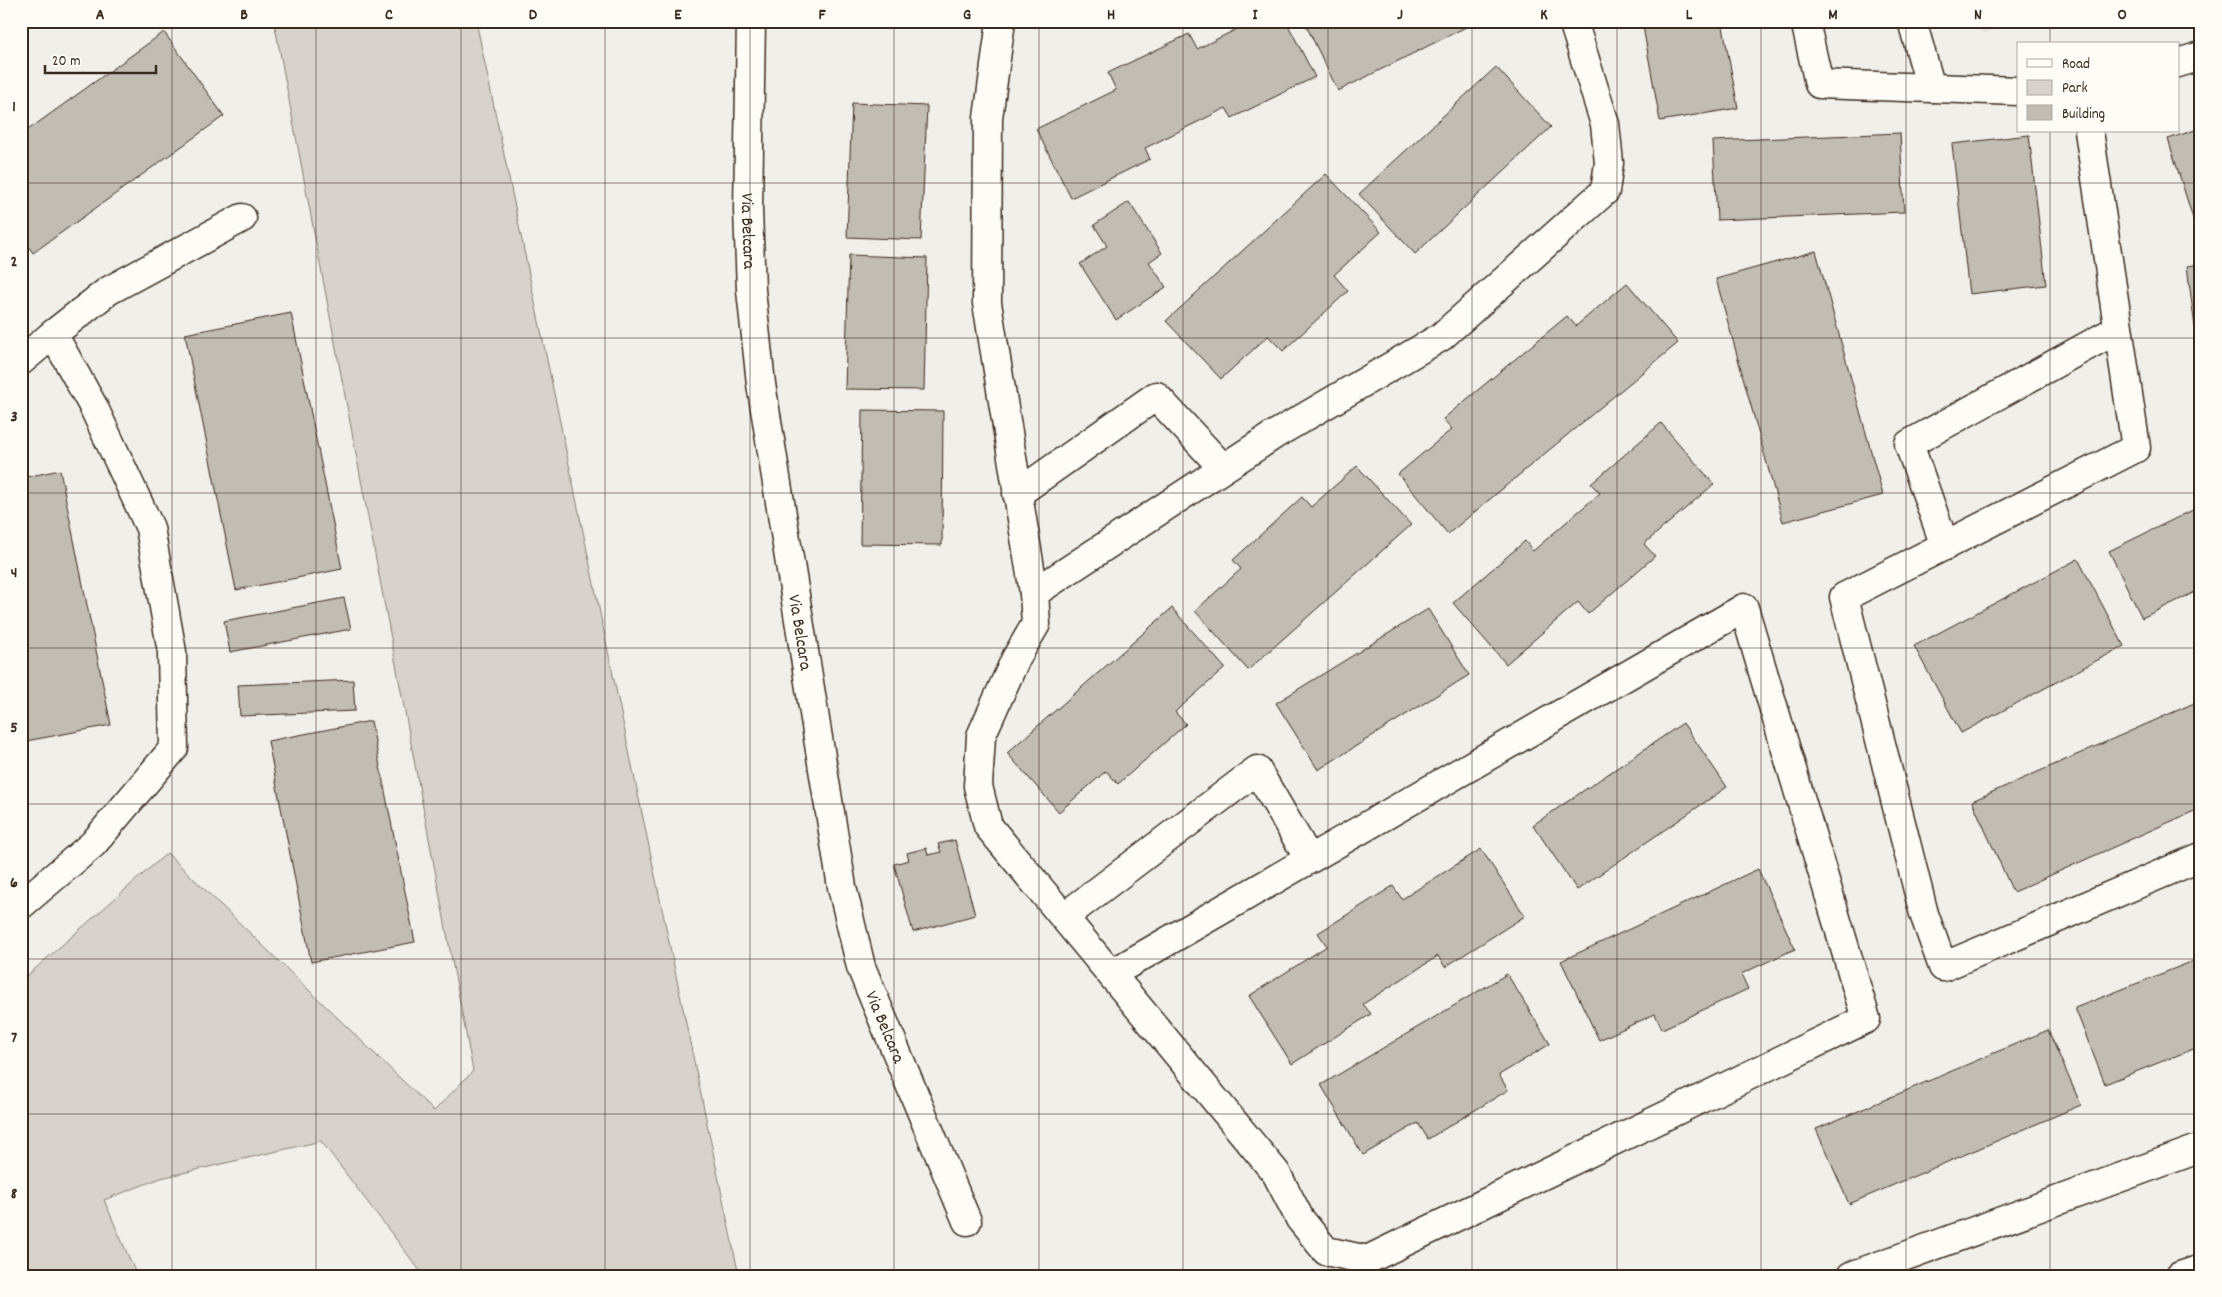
<svg xmlns="http://www.w3.org/2000/svg" width="2222" height="1297" viewBox="0 0 2222 1297" font-family="Dekko,sans-serif">
  <style>
    .built { fill: #e3e0da }
    .green { fill: #d7d2cc; stroke: #897e75 }
    .building { fill: #c1bcb4; stroke: #3b2a1e }
    .lines { fill: none; stroke-linecap: round; stroke-linejoin: round }
    .minor-casing { stroke: #3b2a1e; stroke-width: 31 }
    .minor { stroke: #fdfcf7; stroke-width: 28 }
    .grid { fill: none; stroke: #3b2a1e; stroke-width: 1; stroke-opacity: 0.55 }
    .labels { text-anchor: middle; stroke-width: 4.5; stroke-linejoin: round; paint-order: stroke }
    .street-label { font-size: 18px; fill: #3b2a1e; stroke: #fdfcf7 }
    .neatline { fill: none; stroke: #3b2a1e; stroke-width: 2 }
    .grid-label { font-size: 16px; text-anchor: middle; font-weight: bold; fill: #3b2a1e }
  </style>
  <rect width="100%" height="100%" fill="#f1efea"/>
  <filter id="ink" filterUnits="userSpaceOnUse"><feTurbulence type="fractalNoise" baseFrequency=".02" numOctaves="2"/><feDisplacementMap in="SourceGraphic" scale="10" xChannelSelector="R" yChannelSelector="G"/><feConvolveMatrix kernelMatrix="1 2 1 2 8 2 1 2 1" color-interpolation-filters="sRGB"/></filter>
  <g filter="url(#ink)">
    <path class="built" d="M1979,21H2025L1982,33Z"/>
    <path class="green" d="M274,21H476L739,1276H424L321,1141L161,1178L104,1200L137,1276H21V981L167,853L434,1111L473,1071Z"/>
    <path class="building" d="M1253,21H1286L1315,77L1232,118L1226,108L1145,148L1150,159L1071,198L1036,129L1116,90L1108,73L1189,34L1197,49Z
      M1304,21H1478L1338,91Z
      M1642,21H1722L1738,108L1660,121Z
      M164,32L224,116L33,253L21,236V135Z
      M1496,67L1551,127L1415,254L1359,194Z
      M852,103L927,106L921,240L847,237Z
      M2201,128V229L2197,231L2168,139Z
      M1900,133L1904,212L1717,220L1713,141Z
      M2029,135L2046,285L1969,294L1952,144Z
      M1326,174L1381,232L1334,275L1348,291L1283,351L1268,336L1221,379L1166,321Z
      M1129,202L1162,253L1149,262L1166,287L1116,320L1080,264L1107,246L1094,225Z
      M1816,251L1883,495L1783,522L1716,279Z
      M849,255L927,258L924,390L845,389Z
      M2201,264V374L2187,266Z
      M1627,283L1678,343L1448,534L1398,474L1452,429L1443,419L1567,316L1576,326Z
      M291,313L342,569L236,590L185,334Z
      M862,410L943,411L942,545L860,544Z
      M1661,423L1714,484L1644,544L1655,556L1588,614L1578,602L1506,664L1453,603L1525,541L1533,551L1600,493L1591,484Z
      M1357,466L1411,525L1248,670L1195,611L1241,569L1233,560L1302,497L1311,507Z
      M60,470L111,725L21,742V478Z
      M2201,506V589L2142,618L2109,551Z
      M2078,559L2124,646L1961,733L1914,646Z
      M344,598L351,629L230,652L224,621Z
      M1172,608L1225,668L1175,712L1186,724L1118,784L1106,771L1059,812L1007,753Z
      M1428,609L1469,675L1318,770L1276,703Z
      M353,680L355,711L240,716L238,685Z
      M2201,700V808L2013,892L1972,801Z
      M371,721L415,942L311,962L268,741Z
      M1683,723L1727,787L1577,890L1533,825Z
      M955,840L975,915L913,932L894,864L909,860L907,853L926,848L928,855L941,852L938,844Z
      M1481,849L1525,916L1445,967L1438,956L1363,1004L1371,1014L1292,1064L1249,996L1327,946L1318,933L1393,886L1402,899Z
      M1758,869L1795,949L1741,974L1748,989L1662,1029L1655,1014L1599,1040L1561,961Z
      M2201,958V1046L2105,1084L2075,1008Z
      M1507,974L1550,1044L1499,1075L1508,1090L1428,1139L1418,1123L1363,1155L1321,1085Z
      M2048,1030L2081,1105L1849,1204L1816,1129Z"/>
    <g class="lines">
      <defs>
        <g id="minor">
          <path id="s1" d="M751,21L748,210L751,290L761,384L842,887L861,967L967,1221"/>
          <path d="M1001,21L988,118L987,303L1034,593L1036,624L1016,658L981,736L978,786L988,826L1276,1173L1300,1219L1326,1251L1367,1260L1866,1019L1744,608L1111,974"/>
          <path d="M1805,21L1819,84L2018,91"/>
          <path d="M1912,21L1931,88"/>
          <path d="M2178,63L2201,56"/>
          <path d="M2089,131L2136,448L1844,597L1924,914L1943,967L2201,857"/>
          <path d="M53,334L108,291L242,218"/>
          <path d="M21,361L53,334L93,406L150,528L172,652L174,748L93,844L21,905"/>
          <path d="M1017,494L1156,396L1223,468"/>
          <path d="M1945,546L1909,444L2118,329"/>
          <path d="M1034,593L1274,435L1441,337L1605,191L1609,163L1605,124L1573,21"/>
          <path d="M1064,917L1257,770L1309,859"/>
          <path d="M1851,1276L2201,1148"/>
          <path d="M2180,1276L2201,1269"/>
        </g>
      </defs>
      <use href="#minor" class="minor-casing"/>
      <use href="#minor" class="minor"/>
    </g>
  </g>
  <path class="grid" d="M172,21V1276M316,21V1276M461,21V1276M605,21V1276M750,21V1276M894,21V1276M1039,21V1276M1183,21V1276M1328,21V1276M1472,21V1276M1617,21V1276M1761,21V1276M1906,21V1276M2050,21V44M2050,131V1276M21,183H2201M21,338H2201M21,493H2201M21,648H2201M21,804H2201M21,959H2201M21,1114H2201"/>
  <g class="labels">
    <g class="street-label">
      <text dy="6" stroke="none"><textPath href="#s1" startOffset="210">Via Belcara</textPath></text>
      <text dy="6" stroke="none"><textPath href="#s1" startOffset="615">Via Belcara</textPath></text>
      <text dy="6" stroke="none"><textPath href="#s1" startOffset="1020">Via Belcara</textPath></text>
    </g>
  </g>
  <rect width="2222" height="1297" fill="none" stroke="#fdfcf7" stroke-width="55"/>
  <rect x="2017" y="42" width="162" height="90" fill="#fdfcf7" stroke="#afa8a0"/>
  <rect x="2027" y="59" width="25" height="8" fill="#fdfcf7" stroke="#afa8a0"/>
  <text x="2062" y="68" font-size="15" fill="#3b2a1e">Road</text>
  <rect x="2027" y="80" width="25" height="15" fill="#d7d2cc" stroke="#afa8a0"/>
  <text x="2062" y="92" font-size="15" fill="#3b2a1e">Park</text>
  <rect x="2027" y="105" width="25" height="15" fill="#c1bcb4" stroke="#afa8a0"/>
  <text x="2062" y="118" font-size="15" fill="#3b2a1e">Building</text>
  <path d="M45 65v8h111v-8" fill="none" stroke="#3b2a1e" stroke-width="2.5"/>
  <text x="52" y="65" font-size="15" fill="#3b2a1e" stroke="#fdfcf7" stroke-width="4" paint-order="stroke">20 m</text>
  <rect x="28" y="28" width="2166" height="1242" class="neatline"/>
  <g class="grid-label">
    <text x="100" y="19">A</text>
    <text x="244" y="19">B</text>
    <text x="389" y="19">C</text>
    <text x="533" y="19">D</text>
    <text x="678" y="19">E</text>
    <text x="822" y="19">F</text>
    <text x="967" y="19">G</text>
    <text x="1111" y="19">H</text>
    <text x="1255" y="19">I</text>
    <text x="1400" y="19">J</text>
    <text x="1544" y="19">K</text>
    <text x="1689" y="19">L</text>
    <text x="1833" y="19">M</text>
    <text x="1978" y="19">N</text>
    <text x="2122" y="19">O</text>
    <text x="14" y="111">1</text>
    <text x="14" y="266">2</text>
    <text x="14" y="421">3</text>
    <text x="14" y="577">4</text>
    <text x="14" y="732">5</text>
    <text x="14" y="887">6</text>
    <text x="14" y="1042">7</text>
    <text x="14" y="1198">8</text>
  </g>
</svg>
